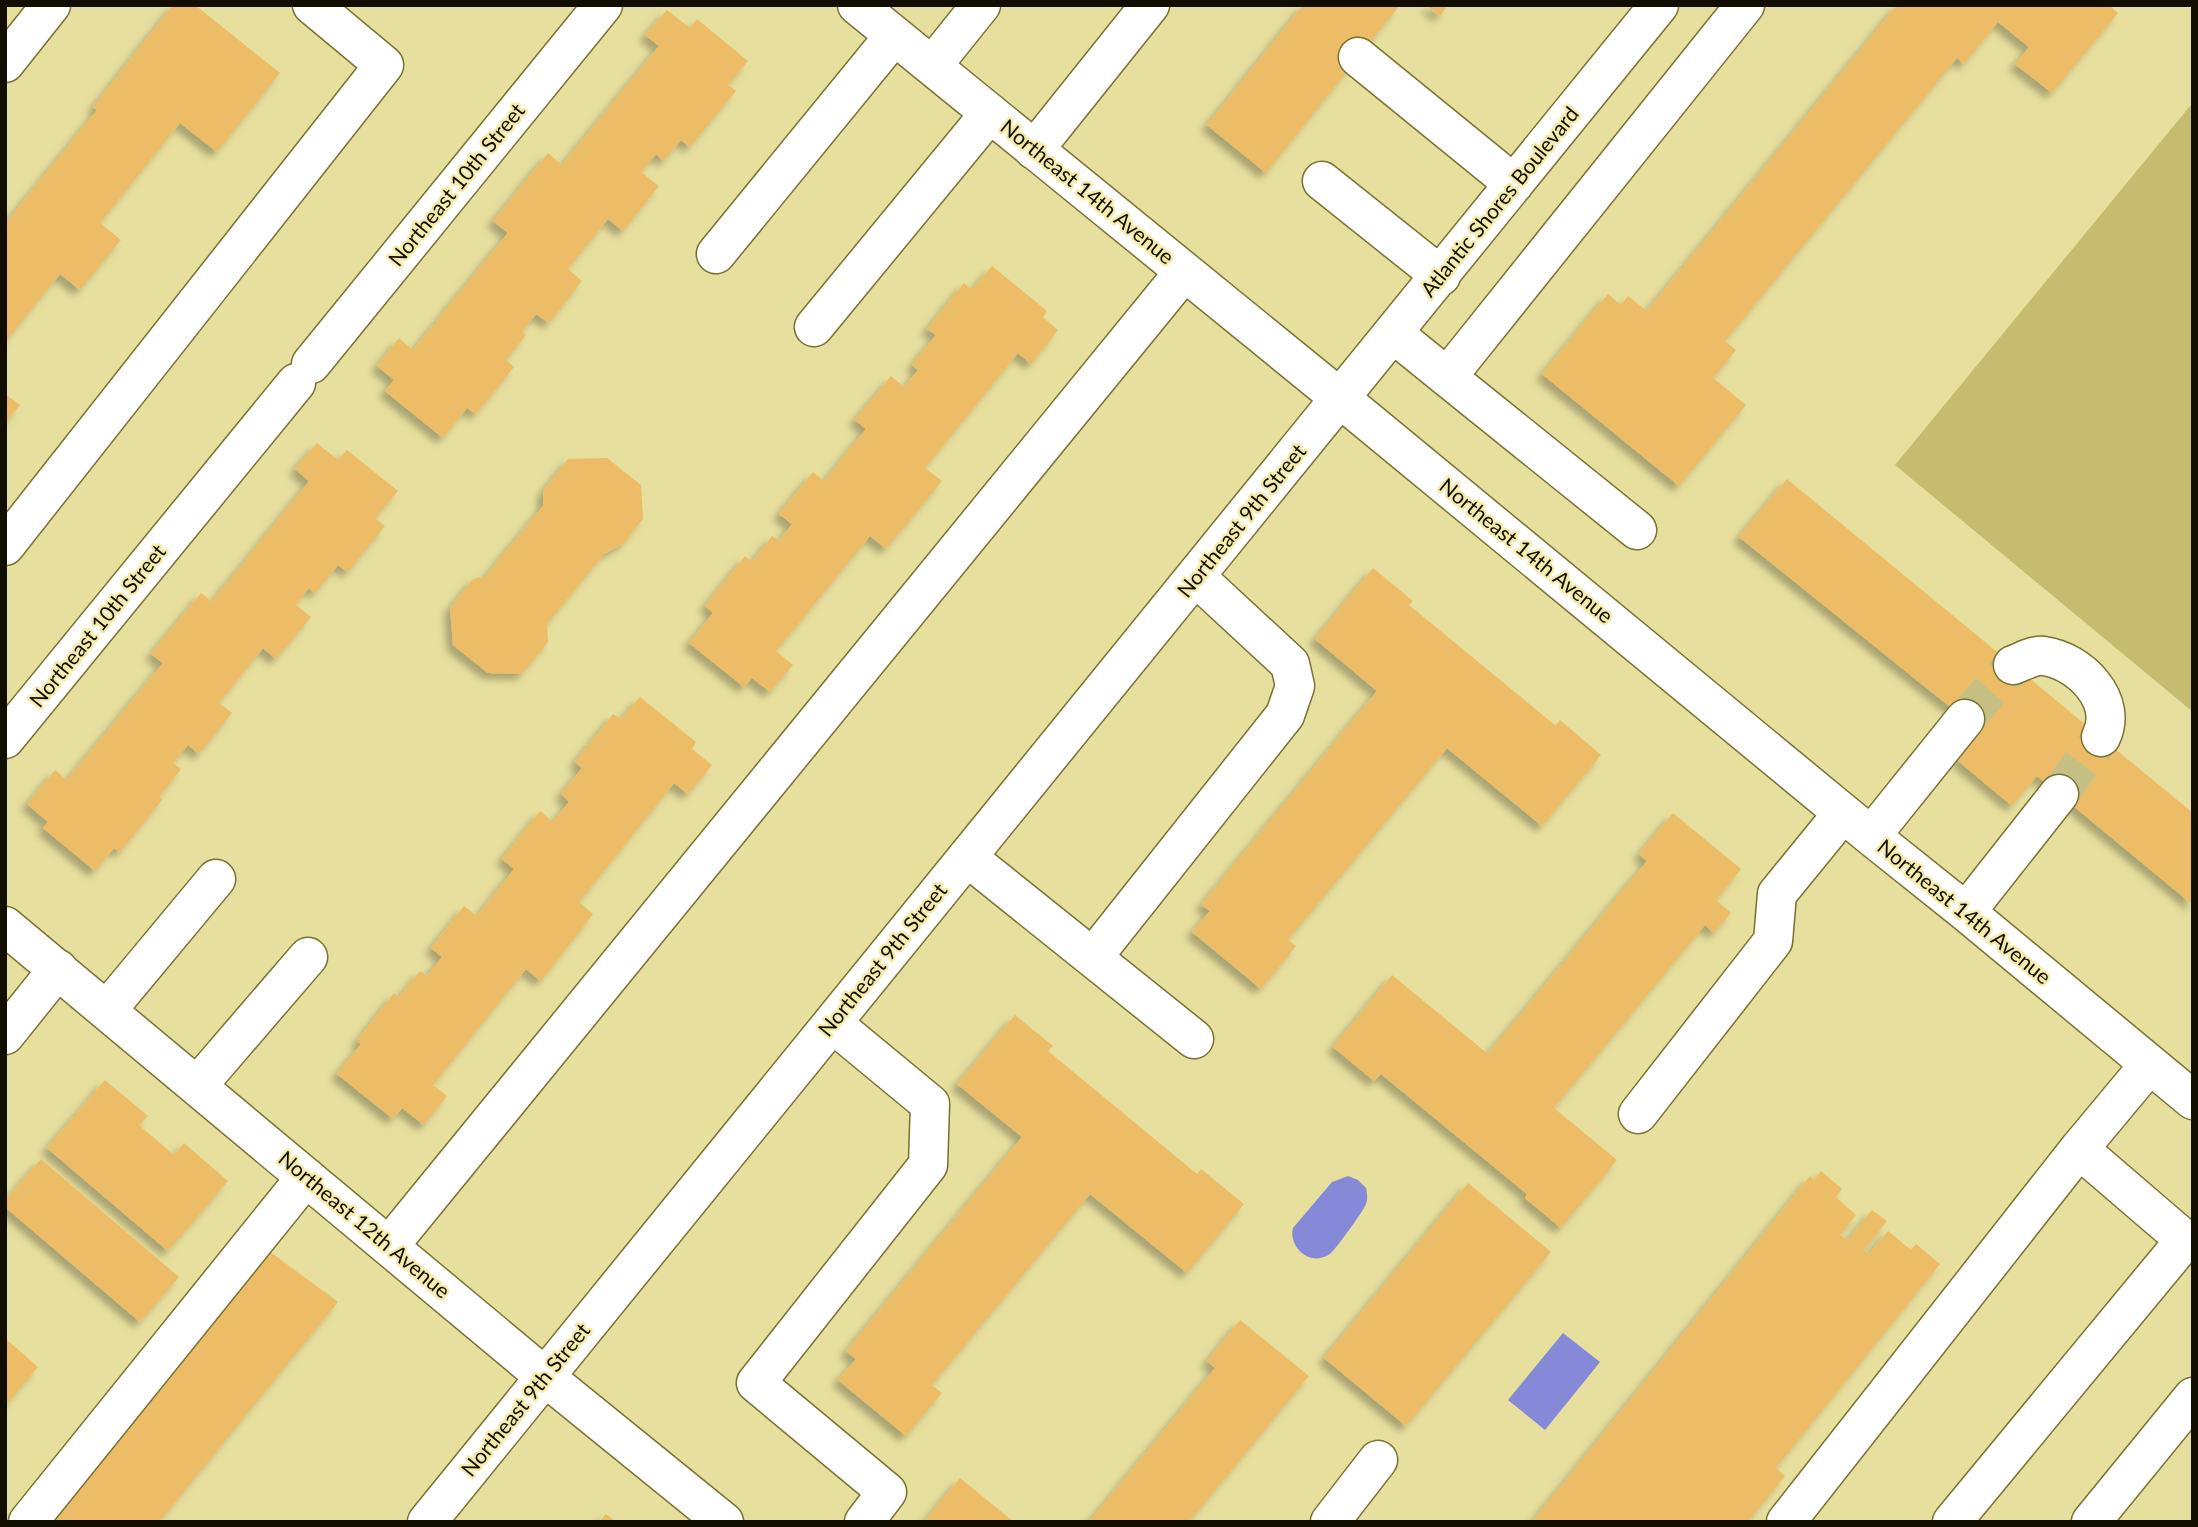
<svg xmlns="http://www.w3.org/2000/svg" width="2198" height="1527" viewBox="0 0 2198 1527" font-family="Lato,sans-serif">
  <style>
    .green { fill: #c6bc70 }
    .water { fill: #8688d8 }
    .building { fill: #ecbd66; filter: url(#shadow) }
    .lines { fill: none; stroke-linecap: round; stroke-linejoin: round }
    .minor-tunnel { stroke: #c7c085; stroke-width: 38; stroke-dasharray: 38 19; stroke-linecap: butt }
    .minor-casing { stroke: #7a7132; stroke-width: 41 }
    .minor { stroke: #fff; stroke-width: 38 }
    .labels { text-anchor: middle; stroke-width: 5; stroke-linejoin: round; paint-order: stroke }
    .street-label { font-size: 21px; fill: #110d00; stroke: #f5ecaa }
  </style>
  <defs>
    <filter id="shadow"><feDropShadow dx="-6" dy="6" stdDeviation="3.5" flood-color="#0004"/></filter>
  </defs>
  <rect width="100%" height="100%" fill="#e7df9d"/>
  <path class="green" d="M2190,106H2193V712L1895,465Z"/>
  <path class="water" d="M1348,1176L1358,1180L1366,1188C1367,1193 1368,1199 1366,1204C1364,1210 1336,1249 1331,1253C1313,1268 1288,1249 1293,1228L1332,1182Z
    M1563,1333L1600,1362L1545,1430L1508,1400Z"/>
  <path class="building" d="M173,5H195L280,73L217,152L180,123L100,223L121,240L80,290L60,274L5,342V224L97,110L93,107Z
    M1303,5H1400L1266,173L1207,125Z
    M1426,5H1448L1440,16Z
    M1897,5H2109L2118,13L2052,93L2015,64L2029,47L1998,22L1964,64L1957,58L1725,341L1736,350L1713,378L1746,405L1679,486L1542,374L1608,294L1621,305L1628,296L1647,311Z
    M667,10L690,28L697,19L748,61L728,85L736,91L690,147L681,140L664,161L656,154L641,172L659,186L623,231L608,219L568,269L582,281L549,323L536,314L522,332L526,335L506,360L514,367L476,414L467,408L443,438L385,391L394,380L377,366L399,338L413,350L508,233L493,221L548,153L562,165L659,46L645,35Z
    M992,266L1047,311L1043,317L1058,330L1031,364L1018,353L925,468L942,481L886,549L870,536L776,651L793,665L770,692L752,678L744,687L689,643L713,613L705,606L745,556L752,562L772,536L779,541L792,524L779,514L813,472L824,481L866,429L855,420L891,376L904,387L918,370L912,365L936,335L927,329L964,283L972,290Z
    M5,394L20,405L5,423Z
    M317,443L338,460L347,450L398,491L375,518L385,526L348,572L338,565L315,593L309,588L296,605L311,617L276,659L263,648L219,703L232,713L199,754L188,745L173,763L181,769L159,797L163,799L120,852L114,848L95,871L43,828L48,822L27,804L55,770L67,780L163,663L151,654L201,593L212,602L309,481L295,469Z
    M607,458L641,485L643,519L624,543L604,554L547,624L548,642L522,674L488,673L453,645L450,608L473,579L485,577L543,506V491L568,459Z
    M1787,479L2193,813V905L2037,776L2012,806L1957,760L1981,730L1965,719L1739,537Z
    M1373,568L1413,601L1409,605L1556,726L1560,720L1601,755L1542,826L1447,748L1288,940L1296,946L1261,989L1192,932L1210,911L1201,905L1377,691L1315,639Z
    M640,697L696,742L692,749L712,765L688,794L674,783L579,902L593,914L541,981L526,969L433,1085L447,1096L424,1125L402,1108L393,1119L337,1074L361,1044L357,1041L394,993L399,997L420,971L427,976L442,957L431,948L464,906L477,916L514,869L502,859L540,811L553,822L569,802L561,794L582,768L575,762L613,714L621,719Z
    M1673,813L1741,869L1716,900L1731,913L1714,933L1705,925L1554,1108L1617,1160L1561,1228L1525,1198L1527,1194L1381,1074L1374,1081L1333,1047L1392,975L1488,1054L1647,861L1639,854Z
    M1015,1015L1053,1046L1048,1051L1197,1174L1201,1169L1244,1204L1187,1273L1090,1194L932,1385L942,1393L906,1436L838,1380L856,1359L846,1351L1022,1137L957,1084Z
    M105,1080L148,1116L139,1125L174,1155L184,1143L228,1181L168,1251L47,1148Z
    M41,1159L179,1277L140,1322L5,1207V1201Z
    M1821,1171L1842,1189L1836,1197L1856,1215L1840,1235L1848,1240L1872,1210L1887,1221L1864,1250L1869,1254L1888,1231L1911,1250L1916,1244L1940,1264L1776,1468L1785,1476L1748,1522H1532L1810,1176L1814,1180Z
    M1468,1183L1551,1252L1406,1426L1324,1358Z
    M269,1251L338,1302L159,1522H51Z
    M1240,1320L1309,1376L1189,1522H1089L1215,1368L1207,1361Z
    M5,1338L38,1367L5,1406Z
    M960,1478L1014,1522H924Z
    M606,1514L616,1522H599Z"/>
  <g class="lines">
    <path class="minor-tunnel" d="M1965,719L2013,665
      M2059,794L2101,737"/>
    <defs>
      <path id="minor" d="M857,5L1341,399L1871,836L1966,912L2193,1100
        M1358,57L1514,184
        M5,63L51,5
        M932,66L981,5
        M1034,150L1150,5
        M1322,181L1441,276
        M716,254L894,36
        M814,327L990,113
        M1394,334L1447,377L1745,5
        M311,364L603,5
        M1447,377L1637,530
        M5,546L384,65L312,5
        M2013,665C2022,662 2035,654 2044,656C2080,661 2119,701 2101,737
        M5,739L296,383
        M1871,836L1965,719
        M967,857L1194,1039
        M1966,912L2059,794
        M5,926L544,1376L724,1522
        M1093,957L1285,715L1295,686L1290,664L1196,577
        M107,1010L216,879
        M832,1023L930,1104L928,1165L756,1383L887,1492L864,1522
        M5,1035L58,969
        M197,1086L308,957
        M1638,1114L1773,941L1777,894L1843,813
        M389,1246L1184,272
        M28,1522L306,1177
        M427,1522L1659,5
        M1330,1522L1378,1460
        M1786,1522L2079,1149L2149,1065
        M1952,1522L2185,1240L2079,1149
        M2091,1522L2193,1397"/>
    </defs>
    <use href="#minor" class="minor-casing"/>
    <use href="#minor" class="minor"/>
  </g>
  <g class="labels">
    <g class="street-label">
      <text transform="translate(457 185) rotate(-51)" y="7">Northeast 10th Street</text>
      <text transform="translate(1087 192) rotate(39)" y="7">Northeast 14th Avenue</text>
      <text transform="translate(1500 202) rotate(-51)" y="7">Atlantic Shores Boulevard</text>
      <text transform="translate(1242 521) rotate(-51)" y="7">Northeast 9th Street</text>
      <text transform="translate(1526 551) rotate(39)" y="7">Northeast 14th Avenue</text>
      <text transform="translate(98 626) rotate(-51)" y="7">Northeast 10th Street</text>
      <text transform="translate(1964 912) rotate(39)" y="7">Northeast 14th Avenue</text>
      <text transform="translate(883 960) rotate(-51)" y="7">Northeast 9th Street</text>
      <text transform="translate(364 1225) rotate(40)" y="7">Northeast 12th Avenue</text>
      <text transform="translate(526 1400) rotate(-51)" y="7">Northeast 9th Street</text>
    </g>
  </g>
  <rect width="2198" height="1527" fill="none" stroke="#110d00" stroke-width="14"/>
</svg>
